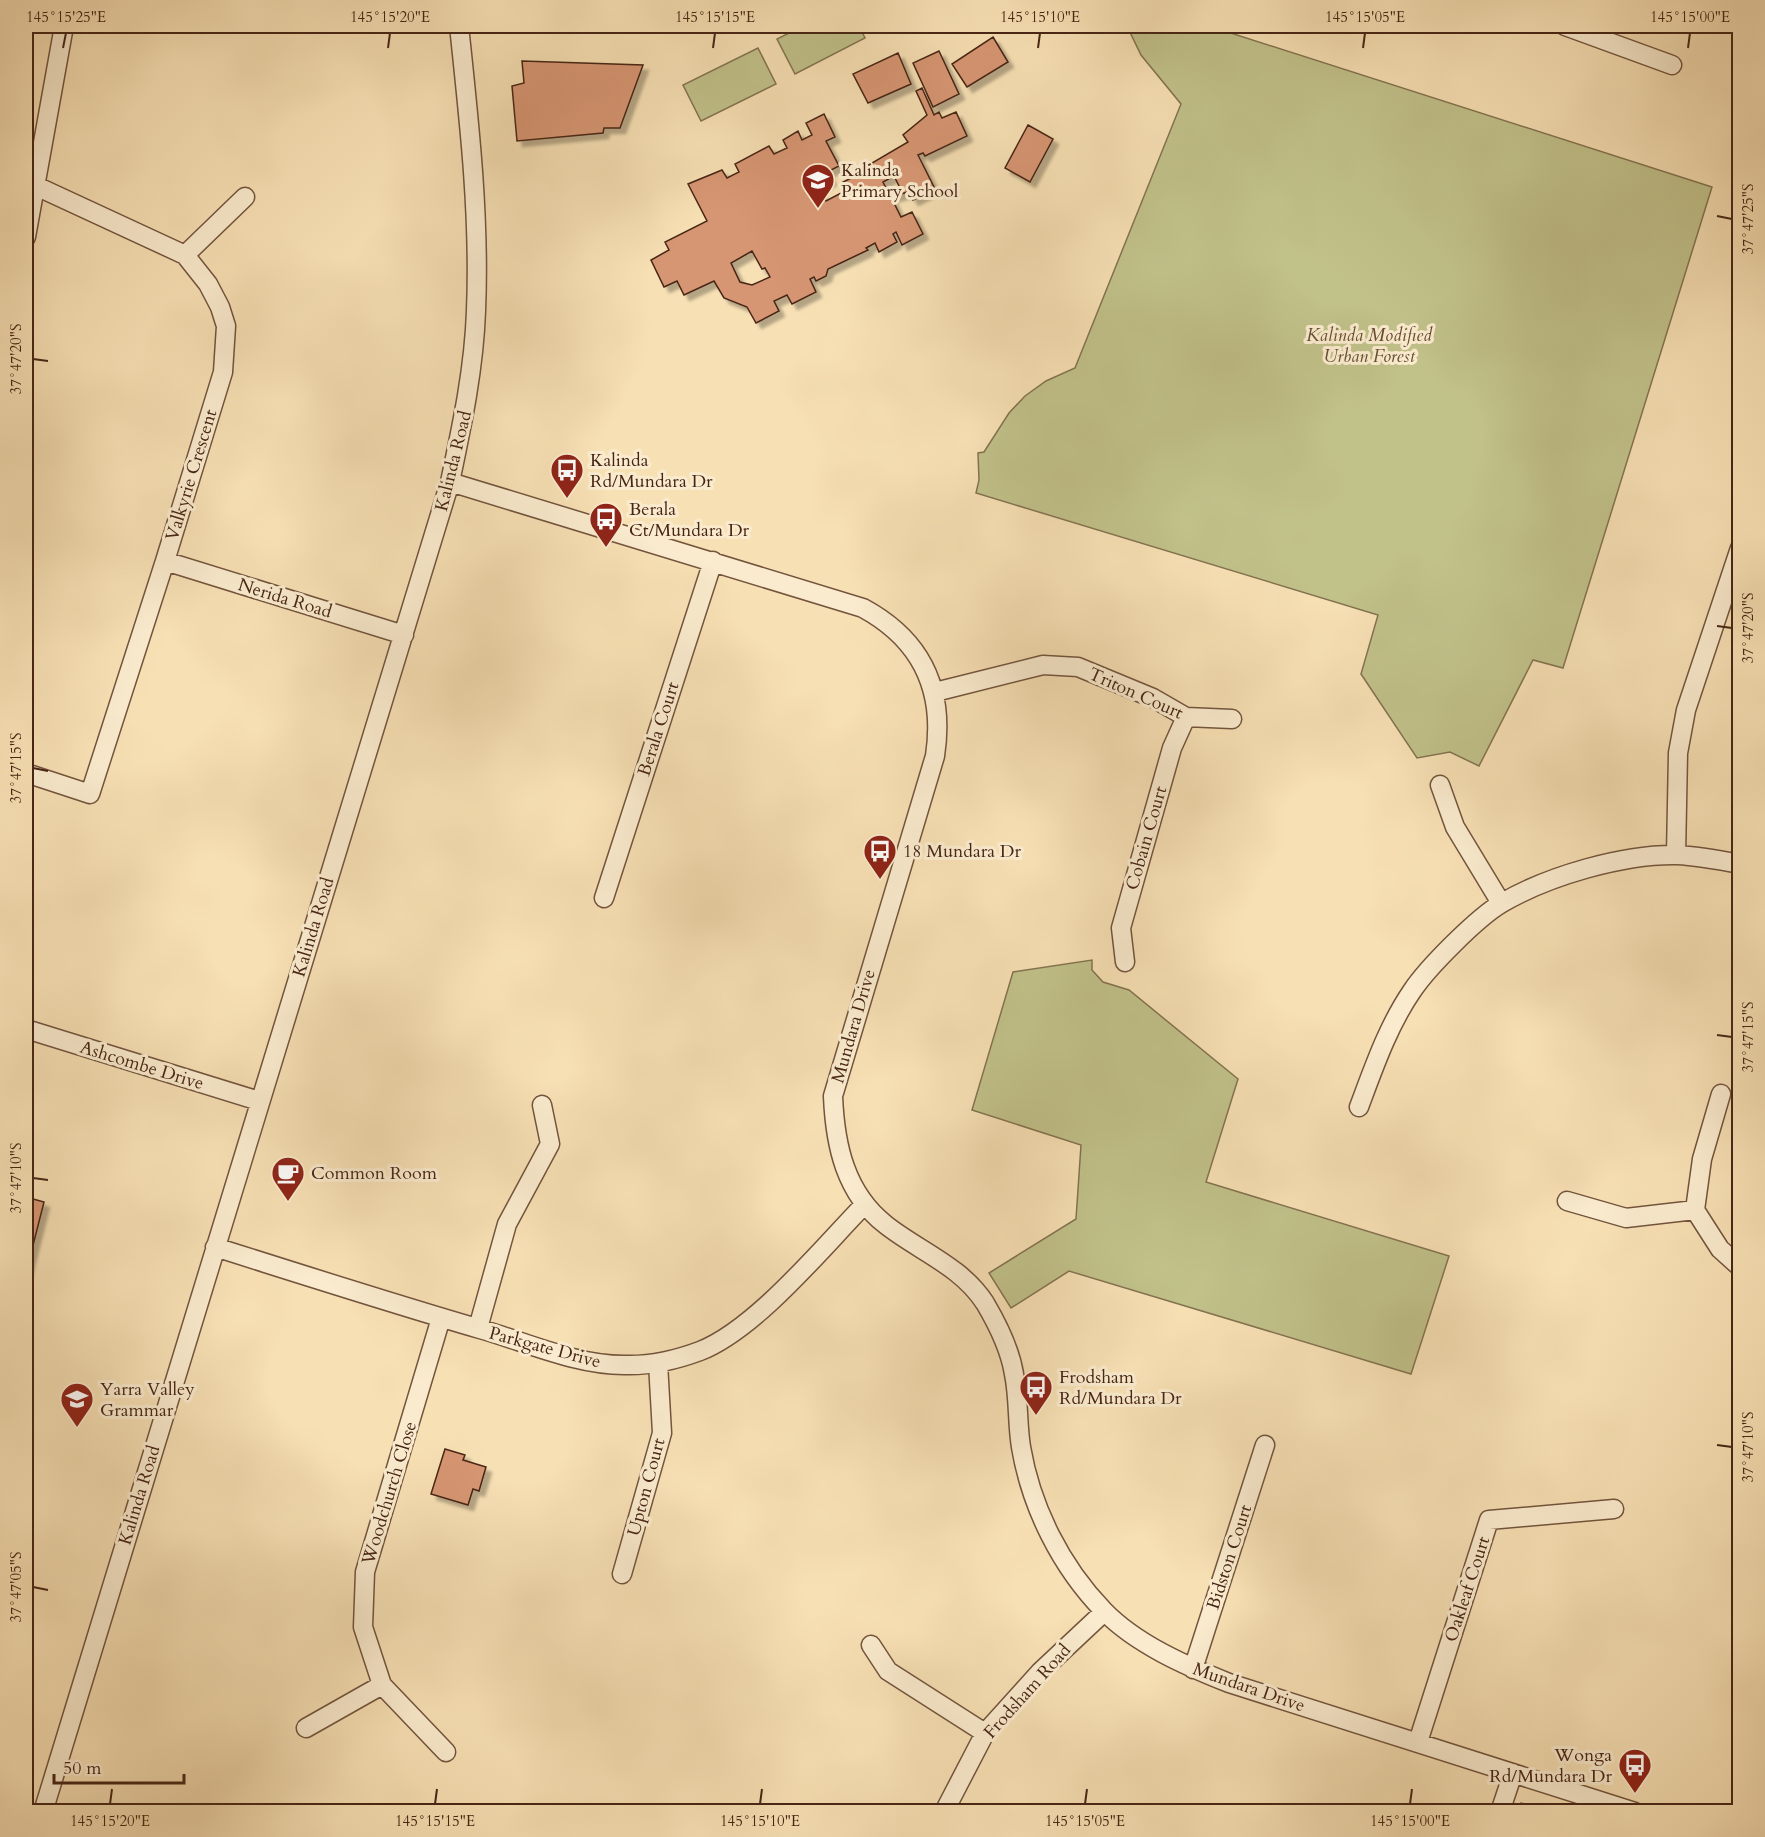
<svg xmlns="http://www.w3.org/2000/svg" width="1765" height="1837" viewBox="0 0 1765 1837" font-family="Cardo,serif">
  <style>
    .green { fill: #c1c18a; stroke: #847350; stroke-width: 1.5 }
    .building { fill: #d79673; stroke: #472515; stroke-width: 1.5; fill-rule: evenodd; filter: url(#shadow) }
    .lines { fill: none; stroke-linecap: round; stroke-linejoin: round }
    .minor-casing { stroke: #73543d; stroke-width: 21 }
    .minor { stroke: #faebce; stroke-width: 18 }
    .ticks { fill: none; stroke: #472515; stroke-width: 2 }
    .labels { text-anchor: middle; stroke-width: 6; stroke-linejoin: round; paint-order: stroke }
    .poi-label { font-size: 18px; fill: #472515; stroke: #faebce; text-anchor: start }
    .park-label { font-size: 18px; font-style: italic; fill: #664c32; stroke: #faebce }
    .street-label { font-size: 18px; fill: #472515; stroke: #faebce }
    .neatline { fill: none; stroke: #472515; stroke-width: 2 }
    .ticks-label { font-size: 15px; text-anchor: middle; fill: #472515 }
  </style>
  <defs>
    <filter id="shadow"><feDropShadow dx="5.5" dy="5.5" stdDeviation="1.5" flood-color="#0004"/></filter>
  </defs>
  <rect width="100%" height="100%" fill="#f7e0b4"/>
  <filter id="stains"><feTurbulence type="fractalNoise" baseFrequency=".00333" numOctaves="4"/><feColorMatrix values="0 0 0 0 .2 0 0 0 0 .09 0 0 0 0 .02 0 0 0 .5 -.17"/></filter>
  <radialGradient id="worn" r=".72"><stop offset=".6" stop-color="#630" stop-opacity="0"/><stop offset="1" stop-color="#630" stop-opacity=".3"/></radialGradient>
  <path class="green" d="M803,26H859L865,38L795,74L777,39Z
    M1127,26H1209L1712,187L1563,668L1533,660L1479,766L1450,752L1417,758L1361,674L1378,615L976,493L979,480L978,453L984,452L1009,413L1025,396L1046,381L1075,368L1181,104L1141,55Z
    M758,48L776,84L701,121L683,85Z
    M1092,960V970L1103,982L1129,990L1238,1079L1206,1182L1449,1256L1411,1374L1069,1271L1011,1308L989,1273L1076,1219L1081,1145L972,1110L1013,972Z
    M1521,1803L1550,1811H1518Z"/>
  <path class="building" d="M993,37L1008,62L967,87L952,64Z
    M939,51L959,94L933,107L913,63Z
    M898,53L911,84L868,103L853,74Z
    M522,61L643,65L620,128H604L603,133L517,141L512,86L524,83Z
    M922,88L934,115L939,112L942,118L956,112L967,136L925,156L923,153L918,155L935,189L913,200L908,192L891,197L901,217L912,212L923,234L902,245L896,232L893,234L897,242L879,252L875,243L866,248L868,250L828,269L826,276L816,281L814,277L810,279L816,292L792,304L787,295L774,301L779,311L756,323L747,307L724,298L714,281L684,295L677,281L664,287L651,260L669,250L665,242L707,221L688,184L722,170L727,178L739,172L735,164L769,146L774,154L787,148L783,140L798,131L802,140L812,135L806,123L824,114L835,137L826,141L839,166L827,172L831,180L818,187L826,201L847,190L843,182L861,173L860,170L908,142L903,135L927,115L916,91ZM894,176L899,186L888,192L883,182ZM752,251L762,269L765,268L770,277L752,285L740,282L731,263Z
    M1028,125L1053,139L1030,182L1005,168Z
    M26,1197L44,1202L26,1273Z
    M445,1449L465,1455L463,1460L486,1467L479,1491L473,1489L468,1505L431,1494Z"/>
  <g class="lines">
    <defs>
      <path id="minor" d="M1565,26L1672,65
        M26,237L64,26
        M185,255L245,197
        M450,482L863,608C922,640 945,690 935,756L833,1096C835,1145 845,1193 886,1225C919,1251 961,1266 985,1303C998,1325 1010,1349 1014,1374C1019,1398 1017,1423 1021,1447C1031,1507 1061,1567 1104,1611C1136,1644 1186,1666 1229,1683L1635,1812
        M165,561L404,635
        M935,692L1043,665L1078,667L1153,698L1186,717L1232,719
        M26,773L90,794L165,561L223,372L226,326L220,307L208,284L185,255L36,186
        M1440,785L1455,827L1501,903
        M1676,855L1678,753L1686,710L1740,548
        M604,898L713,561
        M1125,962L1121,928L1172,748L1186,717
        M26,1029L259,1101
        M1721,1094L1702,1159L1695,1210L1720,1249L1740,1267
        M1359,1107C1374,1067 1388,1026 1412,991C1428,967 1478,917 1502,903C1548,876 1623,854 1677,855C1697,856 1719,860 1740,864
        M1567,1201L1626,1218L1695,1210
        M215,1247C303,1275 391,1303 480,1329C526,1342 575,1365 624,1365C650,1366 676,1360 700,1351C756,1329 822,1248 865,1204
        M441,1318L365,1572L363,1627L382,1685L446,1752
        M478,1328L507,1224L550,1144L542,1105
        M622,1574L662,1433L658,1363
        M871,1645L888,1671L985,1733
        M1193,1669L1265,1445
        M306,1728L382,1685
        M1418,1742L1489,1520L1614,1509
        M43,1812L450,482C462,425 474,369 476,311C480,216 469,120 459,26
        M944,1812L985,1733L1040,1672L1104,1612
        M1500,1812L1513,1773"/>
    </defs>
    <use href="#minor" class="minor-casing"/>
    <use href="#minor" class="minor"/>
  </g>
  <path class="ticks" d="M63,48L66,33M388,48L390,33M713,48L715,33M1038,48L1040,33M1363,48L1365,33M1688,48L1690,33M1717,216L1732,219M33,359L48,361M1717,626L1732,628M33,768L48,771M1717,1035L1732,1037M33,1178L48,1180M1717,1445L1732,1447M33,1587L48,1590M110,1804L112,1789M435,1804L437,1789M760,1804L762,1789M1085,1804L1087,1789M1410,1804L1412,1789"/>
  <defs>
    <symbol id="school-pin" viewBox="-11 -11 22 30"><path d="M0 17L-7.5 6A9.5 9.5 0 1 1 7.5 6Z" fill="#8f2418" stroke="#faebce"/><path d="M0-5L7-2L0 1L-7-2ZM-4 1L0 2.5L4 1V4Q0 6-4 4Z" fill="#fff"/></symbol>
    <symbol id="bus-pin" viewBox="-11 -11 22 30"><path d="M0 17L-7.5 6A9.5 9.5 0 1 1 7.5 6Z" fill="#8f2418" stroke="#faebce"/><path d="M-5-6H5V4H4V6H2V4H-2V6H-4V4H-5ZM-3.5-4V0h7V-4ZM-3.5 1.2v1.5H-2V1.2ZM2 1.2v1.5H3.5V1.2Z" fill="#fff"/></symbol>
    <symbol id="cafe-pin" viewBox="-11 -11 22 30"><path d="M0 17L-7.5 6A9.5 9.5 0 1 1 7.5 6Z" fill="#8f2418" stroke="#faebce"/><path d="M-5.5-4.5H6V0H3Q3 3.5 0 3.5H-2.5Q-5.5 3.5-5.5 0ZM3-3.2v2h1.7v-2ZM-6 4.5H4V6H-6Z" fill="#fff"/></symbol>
  </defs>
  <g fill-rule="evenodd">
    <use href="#school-pin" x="799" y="161" width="38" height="52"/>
    <use href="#bus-pin" x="548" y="451" width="38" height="52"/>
    <use href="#bus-pin" x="587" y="500" width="38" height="52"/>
    <use href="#bus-pin" x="861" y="832" width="38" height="52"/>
    <use href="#cafe-pin" x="269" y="1154" width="38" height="52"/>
    <use href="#bus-pin" x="1017" y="1368" width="38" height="52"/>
    <use href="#school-pin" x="58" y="1380" width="38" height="52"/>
    <use href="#bus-pin" x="1616" y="1746" width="38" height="52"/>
  </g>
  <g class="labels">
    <g class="poi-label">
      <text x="841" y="176">Kalinda<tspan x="841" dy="21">Primary School</tspan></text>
      <text x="590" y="466">Kalinda<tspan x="590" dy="21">Rd/Mundara Dr</tspan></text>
      <text x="629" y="515">Berala<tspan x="629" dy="21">Ct/Mundara Dr</tspan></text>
      <text x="903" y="857">18 Mundara Dr</text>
      <text x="311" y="1179">Common Room</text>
      <text x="1059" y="1383">Frodsham<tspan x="1059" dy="21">Rd/Mundara Dr</tspan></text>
      <text x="100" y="1395">Yarra Valley<tspan x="100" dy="21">Grammar</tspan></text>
      <text x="1612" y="1761" text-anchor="end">Wonga<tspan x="1612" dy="21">Rd/Mundara Dr</tspan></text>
    </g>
    <g class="park-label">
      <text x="1369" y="341">Kalinda Modified<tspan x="1369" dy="21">Urban Forest</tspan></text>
    </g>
    <g class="street-label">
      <text transform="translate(453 461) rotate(-76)" y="6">Kalinda Road</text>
      <text transform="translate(191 475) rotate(-73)" y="6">Valkyrie Crescent</text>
      <text transform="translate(285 598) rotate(17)" y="6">Nerida Road</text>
      <text transform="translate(1136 693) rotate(24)" y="6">Triton Court</text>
      <text transform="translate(658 729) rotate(-72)" y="6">Berala Court</text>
      <text transform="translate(1146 838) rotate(-74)" y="6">Cobain Court</text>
      <text transform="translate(313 927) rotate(-73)" y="6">Kalinda Road</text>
      <text transform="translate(853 1026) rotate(-74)" y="6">Mundara Drive</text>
      <text transform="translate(142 1065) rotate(17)" y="6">Ashcombe Drive</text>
      <text transform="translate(545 1347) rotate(15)" y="6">Parkgate Drive</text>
      <text transform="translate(646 1487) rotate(-75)" y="6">Upton Court</text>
      <text transform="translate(389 1493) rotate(-73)" y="6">Woodchurch Close</text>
      <text transform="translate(139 1495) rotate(-73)" y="6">Kalinda Road</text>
      <text transform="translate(1229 1557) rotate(-72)" y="6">Bidston Court</text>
      <text transform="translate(1467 1589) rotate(-72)" y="6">Oakleaf Court</text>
      <text transform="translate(1249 1687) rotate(19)" y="6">Mundara Drive</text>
      <text transform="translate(1027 1691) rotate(-48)" y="6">Frodsham Road</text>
    </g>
  </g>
  <rect width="1765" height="1837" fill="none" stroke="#f7e0b4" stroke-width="66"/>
  <path d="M54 1774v9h130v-9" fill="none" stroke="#472515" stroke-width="3"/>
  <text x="63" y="1774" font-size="18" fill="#472515" stroke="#faebce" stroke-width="4.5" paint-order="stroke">50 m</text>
  <rect x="33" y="33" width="1699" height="1771" class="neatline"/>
  <g class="ticks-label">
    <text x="66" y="22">145°15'25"E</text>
    <text x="390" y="22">145°15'20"E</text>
    <text x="715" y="22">145°15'15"E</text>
    <text x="1040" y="22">145°15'10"E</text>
    <text x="1365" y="22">145°15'05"E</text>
    <text x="1690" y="22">145°15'00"E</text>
    <text transform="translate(1748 219) rotate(-90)" y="5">37°47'25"S</text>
    <text transform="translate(16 359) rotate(-90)" y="5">37°47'20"S</text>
    <text transform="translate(1748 628) rotate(-90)" y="5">37°47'20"S</text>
    <text transform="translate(16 768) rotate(-90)" y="5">37°47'15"S</text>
    <text transform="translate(1748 1037) rotate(-90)" y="5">37°47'15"S</text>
    <text transform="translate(16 1178) rotate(-90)" y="5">37°47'10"S</text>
    <text transform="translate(1748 1447) rotate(-90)" y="5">37°47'10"S</text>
    <text transform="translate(16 1587) rotate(-90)" y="5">37°47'05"S</text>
    <text x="110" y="1826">145°15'20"E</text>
    <text x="435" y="1826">145°15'15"E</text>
    <text x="760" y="1826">145°15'10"E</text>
    <text x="1085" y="1826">145°15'05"E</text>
    <text x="1410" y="1826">145°15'00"E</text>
  </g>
  <rect width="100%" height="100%" filter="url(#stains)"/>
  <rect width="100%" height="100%" fill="url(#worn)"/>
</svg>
